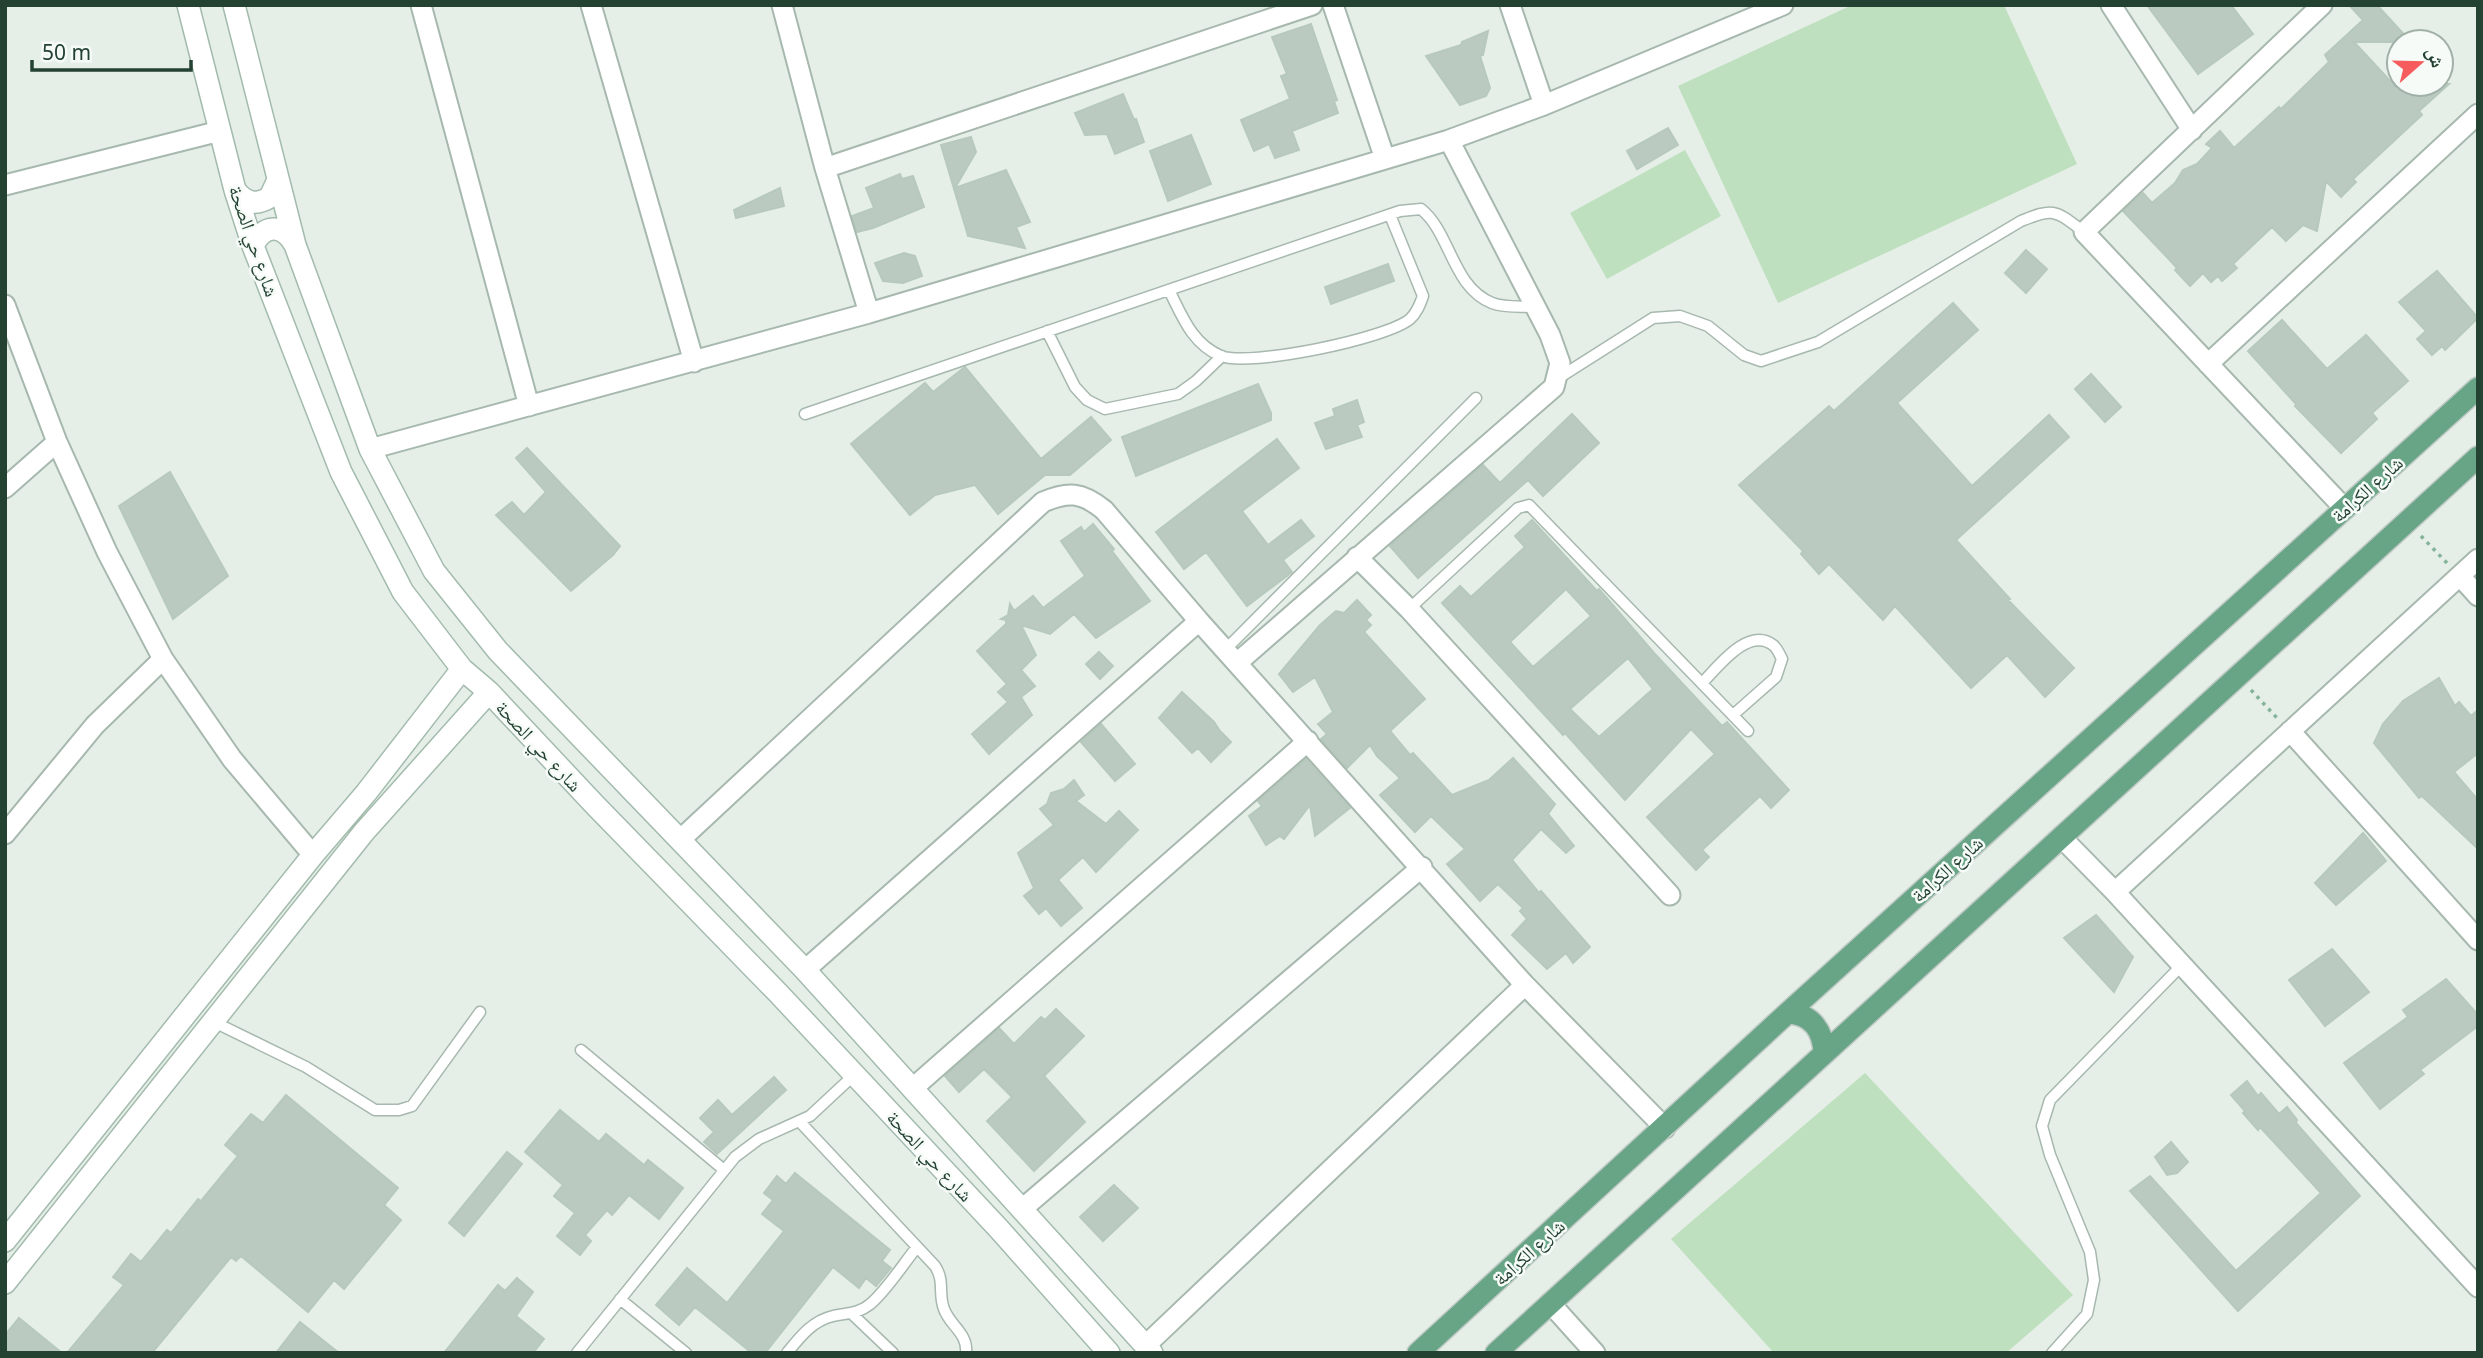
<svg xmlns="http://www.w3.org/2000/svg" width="2483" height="1358" viewBox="0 0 2483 1358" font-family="'Noto Sans','Noto Naskh Arabic',sans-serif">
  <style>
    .green { fill: #bee0be }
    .building { fill: #bacac0; stroke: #b7c9bd; stroke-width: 2; fill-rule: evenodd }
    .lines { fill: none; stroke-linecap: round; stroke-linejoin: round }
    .lane-casing { stroke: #a7b8ae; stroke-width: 13 }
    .street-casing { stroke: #a7b8ae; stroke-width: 23 }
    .secondary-casing { stroke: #a3bbad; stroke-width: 24 }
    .primary-casing { stroke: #c1cac6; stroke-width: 24 }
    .path { stroke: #85b399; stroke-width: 3.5; stroke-dasharray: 3.5 5; stroke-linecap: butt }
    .lane { stroke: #fff; stroke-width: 10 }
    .street { stroke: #fff; stroke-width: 19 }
    .secondary { stroke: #fff; stroke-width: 21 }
    .primary { stroke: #68a586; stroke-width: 21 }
    .labels { text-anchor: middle; stroke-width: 5; stroke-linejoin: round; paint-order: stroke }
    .street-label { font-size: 19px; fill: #234232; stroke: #f6fbf7 }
  </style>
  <rect width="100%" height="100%" fill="#e5efe8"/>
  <path class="green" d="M1852,5H2004L2077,164L1778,303L1678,86Z
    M1685,150L1721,216L1607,279L1570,213Z
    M1865,1073L2073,1295L2006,1353H1774L1671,1239Z"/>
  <path class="building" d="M2147,5H2231L2253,34L2198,74Z
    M2349,5H2377L2411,42H2354L2393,84H2449L2419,111L2422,115L2353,179L2356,182L2341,197L2326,181L2317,231L2303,225L2286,241L2272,227L2233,264L2237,268L2222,281L2218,276L2211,282L2203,273L2190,286L2175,270L2177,268L2165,255L2123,211L2143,193L2152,203L2175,183L2183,170L2197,164L2212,148L2206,144L2220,131L2234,148L2279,107L2281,109L2329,62L2325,55L2363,20Z
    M1311,24L1337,100L1334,101L1338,113L1292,131L1299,150L1275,158L1269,144L1254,151L1241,120L1290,99L1281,76L1287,74L1272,37Z
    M1488,31L1483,55L1480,56L1490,88L1486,96L1460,105L1426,56L1461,45L1462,42Z
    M1123,94L1134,120L1136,119L1144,142L1115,154L1107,134L1085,135L1075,113Z
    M1668,128L1678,145L1637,169L1627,151Z
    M1191,135L1211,184L1168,201L1150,151Z
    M971,137L976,152L955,188L1006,170L1030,222L1016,227L1025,248L968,236L941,145Z
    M900,174L902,179L913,176L924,207L873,228L857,232L852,216L874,208L866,188Z
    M780,188L784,206L736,218L734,210Z
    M2026,250L2047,269L2026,293L2005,273Z
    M904,253L915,256L922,276L903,283L883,281L875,263Z
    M1388,264L1394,281L1331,304L1325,287Z
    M2437,271L2478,318L2445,350L2442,346L2432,355L2417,339L2426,331L2399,302Z
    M1953,303L1978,330L1897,403L1972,486L2049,415L2069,437L1956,540L2010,599L2008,600L2074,668L2045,697L2007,655L1971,688L1895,606L1883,620L1829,564L1819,574L1801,554L1803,551L1739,485L1829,406L1834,411Z
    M2282,320L2327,369L2366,335L2408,381L2372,413L2377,419L2341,453L2295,406L2296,404L2248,351Z
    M965,367L1041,459L1091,417L1111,440L1070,475H1045L998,514L975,485L935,495L910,515L851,444L925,383L933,392Z
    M2091,374L2121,407L2105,422L2075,389Z
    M1258,384L1271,413V420L1136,476L1122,437Z
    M1357,400L1364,422L1357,425L1362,437L1326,449L1315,423L1335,416L1333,409Z
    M1572,414L1599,443L1543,496L1528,480L1418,578L1390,546L1483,465L1500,483Z
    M1277,439L1299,468L1242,511L1268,545L1301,520L1314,536L1283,560L1292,572L1247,606L1206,552L1184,569L1156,532Z
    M527,448L620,546L613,555L571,591L496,515L512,502L524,515L546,492L516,458Z
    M170,472L228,576L173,619L119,506Z
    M1532,520L1597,591L1599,589L1654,653L1722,726L1727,722L1789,790L1771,808L1760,796L1702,850L1709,857L1696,870L1647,817L1715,754L1691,729L1625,800L1565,733L1563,735L1442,603L1460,586L1471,597L1525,547L1515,536ZM1566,589L1591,616L1533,667L1510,642ZM1628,658L1653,689L1599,737L1570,709Z
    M1093,524L1114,549L1112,551L1150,601L1096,638L1074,614L1050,634L1021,625L1036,655L1021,670L1035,686L1021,697L1032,715L989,754L972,734L1008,702L998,692L1007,684L977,651L1006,624V620L1001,619L1008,615L1010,604L1014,611L1033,596L1043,608L1085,576L1061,541L1081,527L1084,532Z
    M1357,600L1371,615L1366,620L1371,625L1364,632L1425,699L1390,731L1410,755L1413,753L1452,795L1489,780L1513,758L1555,804L1548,814L1574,846L1566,853L1541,829L1512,860L1539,893L1541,891L1590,947L1573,963L1566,953L1547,969L1512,935L1527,919L1520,911L1523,908L1498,884L1480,901L1447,864L1465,849L1431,816L1415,832L1380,795L1400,778L1377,756L1370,745L1347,768L1321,739L1327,734L1318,724L1333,712L1315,677L1293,692L1279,674L1320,625L1336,611L1344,613Z
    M1099,652L1113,666L1100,679L1086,664Z
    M2439,678L2455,706L2459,702L2471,716L2478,710V753L2454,772L2478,800V849L2422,796L2419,798L2374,743L2383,724L2403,701Z
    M1182,692L1214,722L1220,731L1231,742L1211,762L1198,748L1192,753L1159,718Z
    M1101,724L1135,764L1115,781L1081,742Z
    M1306,759L1350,808L1315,836L1310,805L1284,839L1280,836L1266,845L1249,816L1262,806L1258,801Z
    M1074,780L1084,795L1076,801L1106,824L1119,811L1138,830L1096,872L1083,857L1058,880L1082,908L1061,926L1046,908L1039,914L1024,896L1034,888L1018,853L1054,825L1040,809L1047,804L1051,793L1064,789Z
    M2363,833L2386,861L2336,905L2315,883Z
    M2096,915L2133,957L2114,992L2064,938Z
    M2332,949L2369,992L2325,1026L2289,980Z
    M2446,979L2478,1015V1026L2420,1070L2424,1074L2380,1109L2344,1063L2408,1017L2403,1010Z
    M1056,1009L1084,1036L1044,1076L1085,1122L1034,1171L987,1121L1012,1097L984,1069L959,1092L945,1076L999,1028L1014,1044L1041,1017L1045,1020Z
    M774,1077L786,1090L717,1154L704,1142L714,1132L700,1118L718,1100L732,1115Z
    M2247,1081L2258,1096L2261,1093L2279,1114L2287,1107L2297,1120L2296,1123L2360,1196L2238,1311L2130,1191L2150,1176L2236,1271L2321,1193L2260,1127L2258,1130L2243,1113L2245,1111L2231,1095Z
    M286,1095L398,1188L384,1205L401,1220L344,1289L334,1280L308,1312L241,1256L236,1261L231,1257L152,1353H67L124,1285L113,1277L131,1254L141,1262L167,1230L171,1233L198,1199L201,1201L238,1156L225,1145L251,1114L263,1123Z
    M560,1110L599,1142L606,1134L644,1165L648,1160L683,1188L659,1219L629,1195L612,1215L607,1210L585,1235L591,1241L580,1255L557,1236L575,1213L554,1196L563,1185L525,1152Z
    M2171,1142L2188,1162L2177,1173L2167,1175L2155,1157Z
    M507,1152L522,1164L464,1236L449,1223Z
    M795,1173L890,1250L882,1261L891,1268L876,1286L866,1278L859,1288L833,1267L765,1353H752L695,1307L679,1325L656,1305L687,1268L727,1303L784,1231L762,1214L773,1200L764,1193L777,1176L786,1184Z
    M1114,1185L1138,1208L1103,1241L1080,1217Z
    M517,1278L533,1292L516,1316L544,1339L533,1353H444L498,1285L505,1291Z
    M19,1318L62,1353H5V1335Z
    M300,1322L339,1353H276Z"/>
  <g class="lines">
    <defs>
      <path id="lane" d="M1169,290C1182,316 1192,344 1221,356C1249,367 1386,339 1410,319C1417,313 1420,304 1423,296L1390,215
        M1047,331L1075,387L1087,400L1105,409L1178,394L1196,381L1222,356
        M1557,379L1653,318L1680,316L1708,326L1744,355L1761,361L1818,342L2021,221C2055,207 2056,211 2084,232
        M805,414L1400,211L1421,209C1451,233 1452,287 1492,303C1504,308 1522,306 1535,307
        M1409,609L1518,508L1529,505L1748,731
        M1225,650L1476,398
        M1702,683C1718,667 1748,626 1773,645C1777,648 1780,655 1782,659L1776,677L1733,715
        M214,1022L306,1067L375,1110H399L412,1106L480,1012
        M581,1050L724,1170
        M800,1122L935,1266C945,1281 938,1294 944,1309C950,1326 968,1333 966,1353
        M620,1299L686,1353
        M851,1313L893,1353
        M577,1353L735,1157L759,1139L810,1116L854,1075
        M787,1353C800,1337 812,1321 833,1316C845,1313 858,1314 869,1305C884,1294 904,1263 917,1247
        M2052,1353L2087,1314L2094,1280L2090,1252L2050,1155L2042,1126L2050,1100L2182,965"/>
      <path id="street" d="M421,5L529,406
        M591,5L694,362
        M782,5L825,168L869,313
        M1333,5L1385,159
        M1510,5L1544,105
        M2111,5L2192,130
        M2322,5L2084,232L2345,509
        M825,168L1312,5
        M5,185L220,131
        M5,305L57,442L107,552L163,659L232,759L313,855
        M2208,364L2478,114
        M370,449L869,313L1449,140L1544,105L1783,5
        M5,488L57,442
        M1357,557L1409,609L1670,895
        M2460,576L2478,596
        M1237,663L1554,387L1560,363L1550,335L1449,140
        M2290,731L2478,940
        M5,834L95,725L163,659
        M2061,837L2115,892L2478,1287
        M681,839L1043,502C1068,491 1082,492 1104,510L1199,621L1525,985L1665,1128
        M2115,892L2478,559
        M805,970L1199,621
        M913,1088L1308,741
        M1022,1209L1422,867
        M1550,1303L1595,1353
        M1145,1346L1525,985"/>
      <path id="secondary" d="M188,5L235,190L253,246L341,472L403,592L462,669L489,692L594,804L779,994L999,1229L1109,1353
        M234,5L295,245L370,449L434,571L498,651L805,970L1152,1353
        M235,190C245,203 256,206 270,197L277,182
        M253,246C263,224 283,223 295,245
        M5,1241L313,855L366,793L462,669
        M5,1283L364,832L489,692"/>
      <path id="primary" d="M1788,1013C1812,1014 1823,1031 1824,1053
        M1418,1353L1781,1019L2478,388
        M1496,1353L2478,457"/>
    </defs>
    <use href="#lane" class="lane-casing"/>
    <use href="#street" class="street-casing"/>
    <use href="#secondary" class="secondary-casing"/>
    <use href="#primary" class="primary-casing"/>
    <path class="path" d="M2421,536L2447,563
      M2251,690L2277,718"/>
    <use href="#lane" class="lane"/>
    <use href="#street" class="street"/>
    <use href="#secondary" class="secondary"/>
    <use href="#primary" class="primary"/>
  </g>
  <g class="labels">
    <g class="street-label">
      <text transform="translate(254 241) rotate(71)" y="7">شارع حي الصحة</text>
      <text transform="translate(2367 489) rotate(-42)" y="7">شارع الكرامة</text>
      <text transform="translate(539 746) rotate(47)" y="7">شارع حي الصحة</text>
      <text transform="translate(1947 869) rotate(-42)" y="7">شارع الكرامة</text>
      <text transform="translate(930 1156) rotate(47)" y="7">شارع حي الصحة</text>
      <text transform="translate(1529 1252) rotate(-42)" y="7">شارع الكرامة</text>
    </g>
  </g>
  <rect width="2483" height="1358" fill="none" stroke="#234232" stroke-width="14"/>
  <g transform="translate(2420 63) rotate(70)"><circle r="33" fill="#f6fbf7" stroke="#a2b1a8" stroke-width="2"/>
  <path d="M0-5L12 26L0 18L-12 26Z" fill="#f65c5d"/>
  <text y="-10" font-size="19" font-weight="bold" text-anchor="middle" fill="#234232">ش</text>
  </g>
  <path d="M32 60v10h159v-10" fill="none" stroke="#234232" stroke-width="3.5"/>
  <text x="42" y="60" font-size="21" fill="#234232" stroke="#f6fbf7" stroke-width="5" paint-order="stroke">50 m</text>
</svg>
